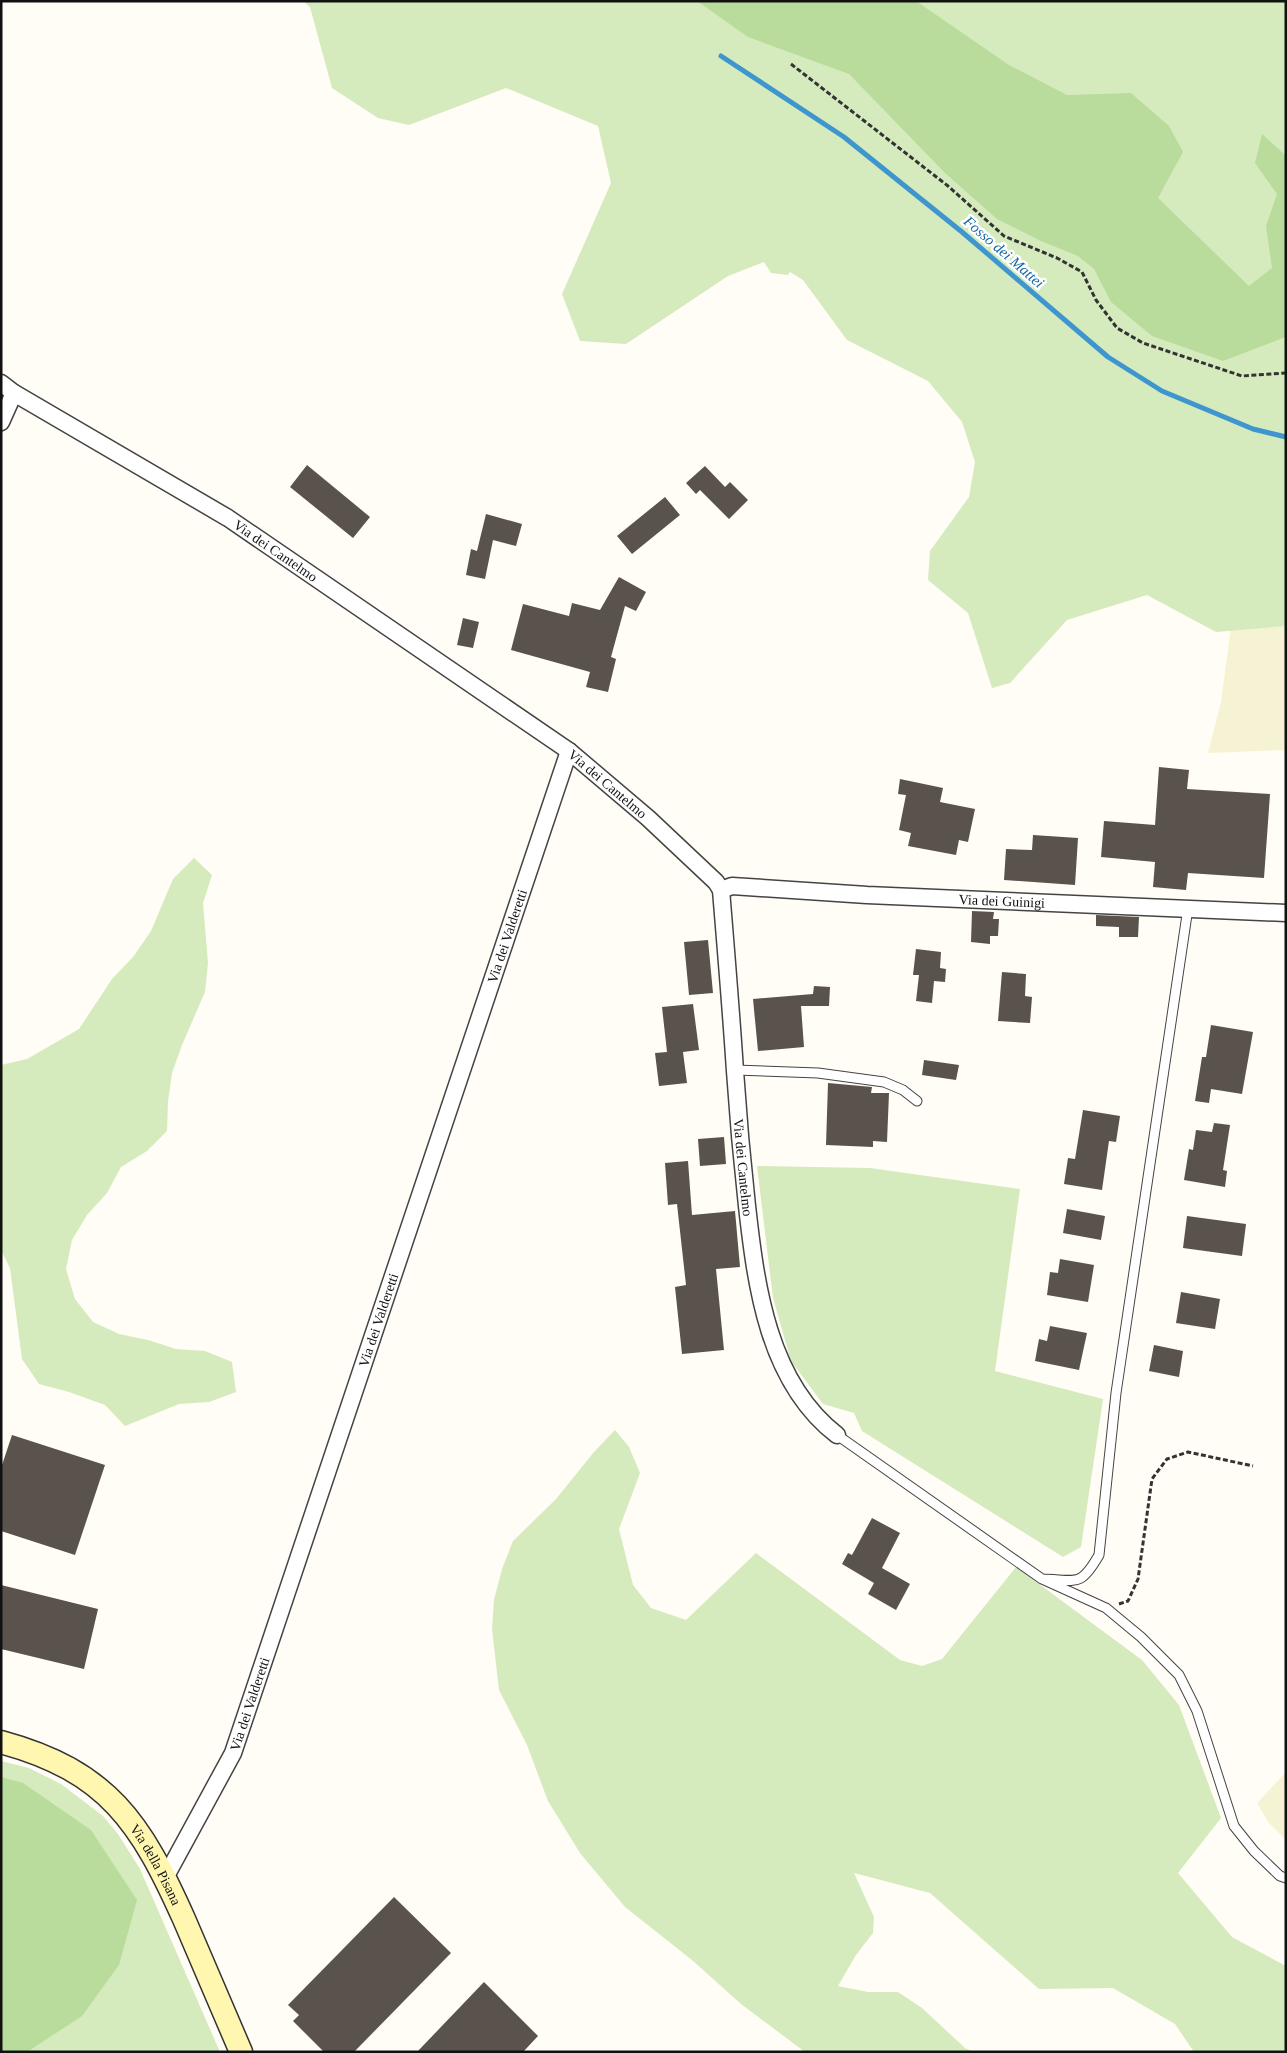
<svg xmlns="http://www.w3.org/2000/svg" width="1287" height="2053" viewBox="0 0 1287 2053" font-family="'Times New Roman',serif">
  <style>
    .farmland { fill: #f6f3d4 }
    .green { fill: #d5ebbd }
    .forest { fill: #b9dc9c }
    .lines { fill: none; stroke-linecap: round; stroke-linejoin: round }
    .stream { stroke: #3f96cf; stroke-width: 5 }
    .building { fill: #5a524d }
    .service-casing { stroke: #444; stroke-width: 11 }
    .minor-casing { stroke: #444; stroke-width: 19 }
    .secondary-casing { stroke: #333; stroke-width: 25 }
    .path { stroke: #333; stroke-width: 3; stroke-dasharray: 5 2.5; stroke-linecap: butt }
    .service { stroke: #fff; stroke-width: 9 }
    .minor { stroke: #fff; stroke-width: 16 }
    .secondary { stroke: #fff6b0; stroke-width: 22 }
    .labels { text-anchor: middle; stroke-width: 5; stroke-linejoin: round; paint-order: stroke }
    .street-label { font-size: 14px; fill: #111; stroke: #fff }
    .water-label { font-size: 15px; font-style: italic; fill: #1768a6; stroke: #fff }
  </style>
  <rect width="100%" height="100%" fill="#fffdf5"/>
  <path class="farmland" d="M1252,469L1286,474V750L1208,753L1221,702Z
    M1286,1772V1840L1268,1822L1257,1803Z"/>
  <path class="green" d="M303,1H1286V626L1216,632L1147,595L1067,620L1010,683L992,688L968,613L928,580L930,551L969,497L975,462L962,422L928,381L847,340L803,280L790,272L788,275L771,273L764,262L728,276L626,344L580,341L562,294L611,183L598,126L506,88L409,125L378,118L332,88L310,7Z
    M194,858L212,875L203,903L208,963L205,992L182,1045L172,1073L168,1102L167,1131L147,1151L121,1167L107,1193L87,1215L72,1240L66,1269L75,1299L93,1322L119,1334L148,1340L176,1349L205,1351L232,1362L236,1392L209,1402L179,1404L125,1426L105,1405L69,1392L39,1384L22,1359L10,1268L1,1250V1065L27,1059L79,1029L112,979L133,957L151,931L173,879Z
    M757,1166L870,1168L1020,1189L995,1371L1103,1399L1081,1547L1063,1557L862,1431L854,1413L823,1404L791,1361L773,1298Z
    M615,1430L629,1447L640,1473L619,1529L633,1585L651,1608L686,1620L756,1553L900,1660L922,1666L942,1659L1016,1567L1142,1660L1179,1705L1221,1818L1178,1873L1232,1937L1286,1966V2052H1194L1175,2024L1113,1988L1039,1989L930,1893L854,1873L874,1917L873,1933L856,1955L838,1986L868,1992H898L922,2008L965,2048L973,2052H805L741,2004L692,1960L625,1907L580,1853L548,1801L527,1745L499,1690L492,1629L494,1600L502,1569L513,1541L556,1499L594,1452Z
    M1,1761L29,1768L61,1784L103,1816L118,1834L140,1869L220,2052H1Z"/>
  <path class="forest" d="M697,1H916L1009,65L1067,95L1131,93L1169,126L1183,152L1158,198L1249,286L1272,268L1266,226L1277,194L1255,163L1262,134L1286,156V337L1223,361L1152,336L1111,302L1094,269L1078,256L1041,241L997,219L945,173L849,74L748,37Z
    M1,1777L23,1783L91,1830L137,1900L119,1965L82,2016L27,2052H1Z"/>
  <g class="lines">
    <path class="stream" d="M721,56L844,137L962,232L1108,357L1162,391L1253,429L1286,437"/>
  </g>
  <path class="building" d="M307,465L370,517L353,538L290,487Z
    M705,466L725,487L730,482L748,500L729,519L700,490L696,494L686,483Z
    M665,497L680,515L632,554L617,536Z
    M486,514L522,524L516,546L493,540L485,579L466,575L471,549L477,551Z
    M619,577L646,592L636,611L625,606L611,657L616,659L608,692L586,687L590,672L511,650L523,604L569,616L572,603L600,610Z
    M463,618L479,622L473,648L457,645Z
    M1159,767L1189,770L1187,789L1270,794L1264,878L1188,873L1186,890L1153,887L1155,862L1101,857L1104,821L1155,825Z
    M900,779L943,788L940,802L975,809L968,842L959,840L956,855L908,846L911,833L899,830L906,795L898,794Z
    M1033,835L1078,838L1075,885L1004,880L1006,849L1032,850Z
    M972,911L994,912L993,919H999L998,936H990V944L971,942Z
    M1096,915L1139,917L1138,937H1119V927L1096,926Z
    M708,940L713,993L689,995L684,942Z
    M916,949L941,952L940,968L946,969L945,982L934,981L932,1003L916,1001L919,975H913Z
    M1002,972L1026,974L1025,996L1032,997L1030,1023L998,1021Z
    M814,986L830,987L829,1006H801L804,1047L758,1051L753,999L813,994Z
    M693,1004L699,1050L683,1052L687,1083L659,1086L655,1053L667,1052L662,1007Z
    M1211,1025L1253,1032L1242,1094L1211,1089L1209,1103L1195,1101L1202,1057H1206Z
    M924,1060L959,1065L956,1080L922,1075Z
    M828,1083L872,1087L871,1093H889L887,1142L873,1141V1147L826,1145Z
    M1083,1110L1120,1116L1116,1142L1109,1141L1102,1190L1064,1184L1068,1158L1075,1159Z
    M1214,1123L1230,1125L1223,1170L1227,1171L1225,1187L1184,1180L1189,1149L1193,1150L1196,1130L1212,1132Z
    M724,1137L726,1164L700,1166L698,1139Z
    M688,1161L692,1215L735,1211L740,1267L716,1269L724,1350L682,1354L675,1287L686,1285L677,1204L668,1205L665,1163Z
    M1067,1209L1105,1216L1101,1240L1063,1233Z
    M1187,1216L1246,1224L1242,1256L1183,1248Z
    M1060,1259L1094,1265L1088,1302L1047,1295L1050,1272L1058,1273Z
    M1181,1292L1220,1299L1215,1329L1176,1323Z
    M1050,1326L1087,1333L1079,1370L1035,1361L1039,1339L1047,1341Z
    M1154,1345L1183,1351L1179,1377L1149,1371Z
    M12,1435L105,1465L75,1555L1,1531V1468Z
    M872,1518L900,1533L882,1568L910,1584L896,1610L868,1594L874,1583L842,1564L848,1553L852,1555Z
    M1,1585L98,1609L84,1669L1,1649Z
    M394,1897L451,1953L354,2052H324L293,2021L299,2015L288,2005Z
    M484,1982L538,2036L523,2052H417Z"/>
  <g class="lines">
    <defs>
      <path id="service" d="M735,1070L818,1073L884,1082L903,1090L917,1101
        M837,1435L1042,1579L1106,1608L1141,1637L1179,1675L1197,1711L1234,1826L1254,1851L1280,1876L1286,1878
        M1042,1579C1077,1580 1080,1588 1099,1555L1116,1393L1188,908"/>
      <g id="minor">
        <path id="s1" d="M1,383L14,393L228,518L569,751L648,818L716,882L721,890C726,950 731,1010 735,1071C738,1116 742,1161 747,1206C756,1286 768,1382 837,1435"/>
        <path d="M1,422L14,393"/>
        <path id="s2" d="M721,890L732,886L867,895L1286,913"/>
        <path id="s3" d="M165,1878L233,1753L569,751"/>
      </g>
      <g id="secondary">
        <path id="s4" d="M1,1742C108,1771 141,1823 184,1919C203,1963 222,2007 241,2052"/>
      </g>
    </defs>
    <use href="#service" class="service-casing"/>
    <use href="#minor" class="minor-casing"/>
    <use href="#secondary" class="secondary-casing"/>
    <path class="path" d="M791,64L948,186L1004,236L1057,258L1082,272L1096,300L1117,328L1143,343L1242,376L1286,373
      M1119,1604L1128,1601L1138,1579L1152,1479L1167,1459L1188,1452L1253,1466"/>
    <use href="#service" class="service"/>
    <use href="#minor" class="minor"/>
    <use href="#secondary" class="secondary"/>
  </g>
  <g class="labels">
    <g class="street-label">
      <text dy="5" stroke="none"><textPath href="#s1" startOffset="322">Via dei Cantelmo</textPath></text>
      <text dy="5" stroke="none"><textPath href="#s1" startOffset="728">Via dei Cantelmo</textPath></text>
      <text dy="5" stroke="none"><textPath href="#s2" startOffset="282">Via dei Guinigi</textPath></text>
      <text dy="5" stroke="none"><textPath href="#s3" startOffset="1004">Via dei Valderetti</textPath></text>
      <text dy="5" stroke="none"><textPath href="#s1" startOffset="1162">Via dei Cantelmo</textPath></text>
      <text dy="5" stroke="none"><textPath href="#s3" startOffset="599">Via dei Valderetti</textPath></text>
      <text dy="5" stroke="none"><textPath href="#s3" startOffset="194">Via dei Valderetti</textPath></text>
      <text dy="5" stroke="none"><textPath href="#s4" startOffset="205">Via della Pisana</textPath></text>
    </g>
    <g class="water-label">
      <text transform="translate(1004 252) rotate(41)" y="5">Fosso dei Mattei</text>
    </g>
  </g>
  <rect width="1287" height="2053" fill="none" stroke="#111111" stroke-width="5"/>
</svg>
